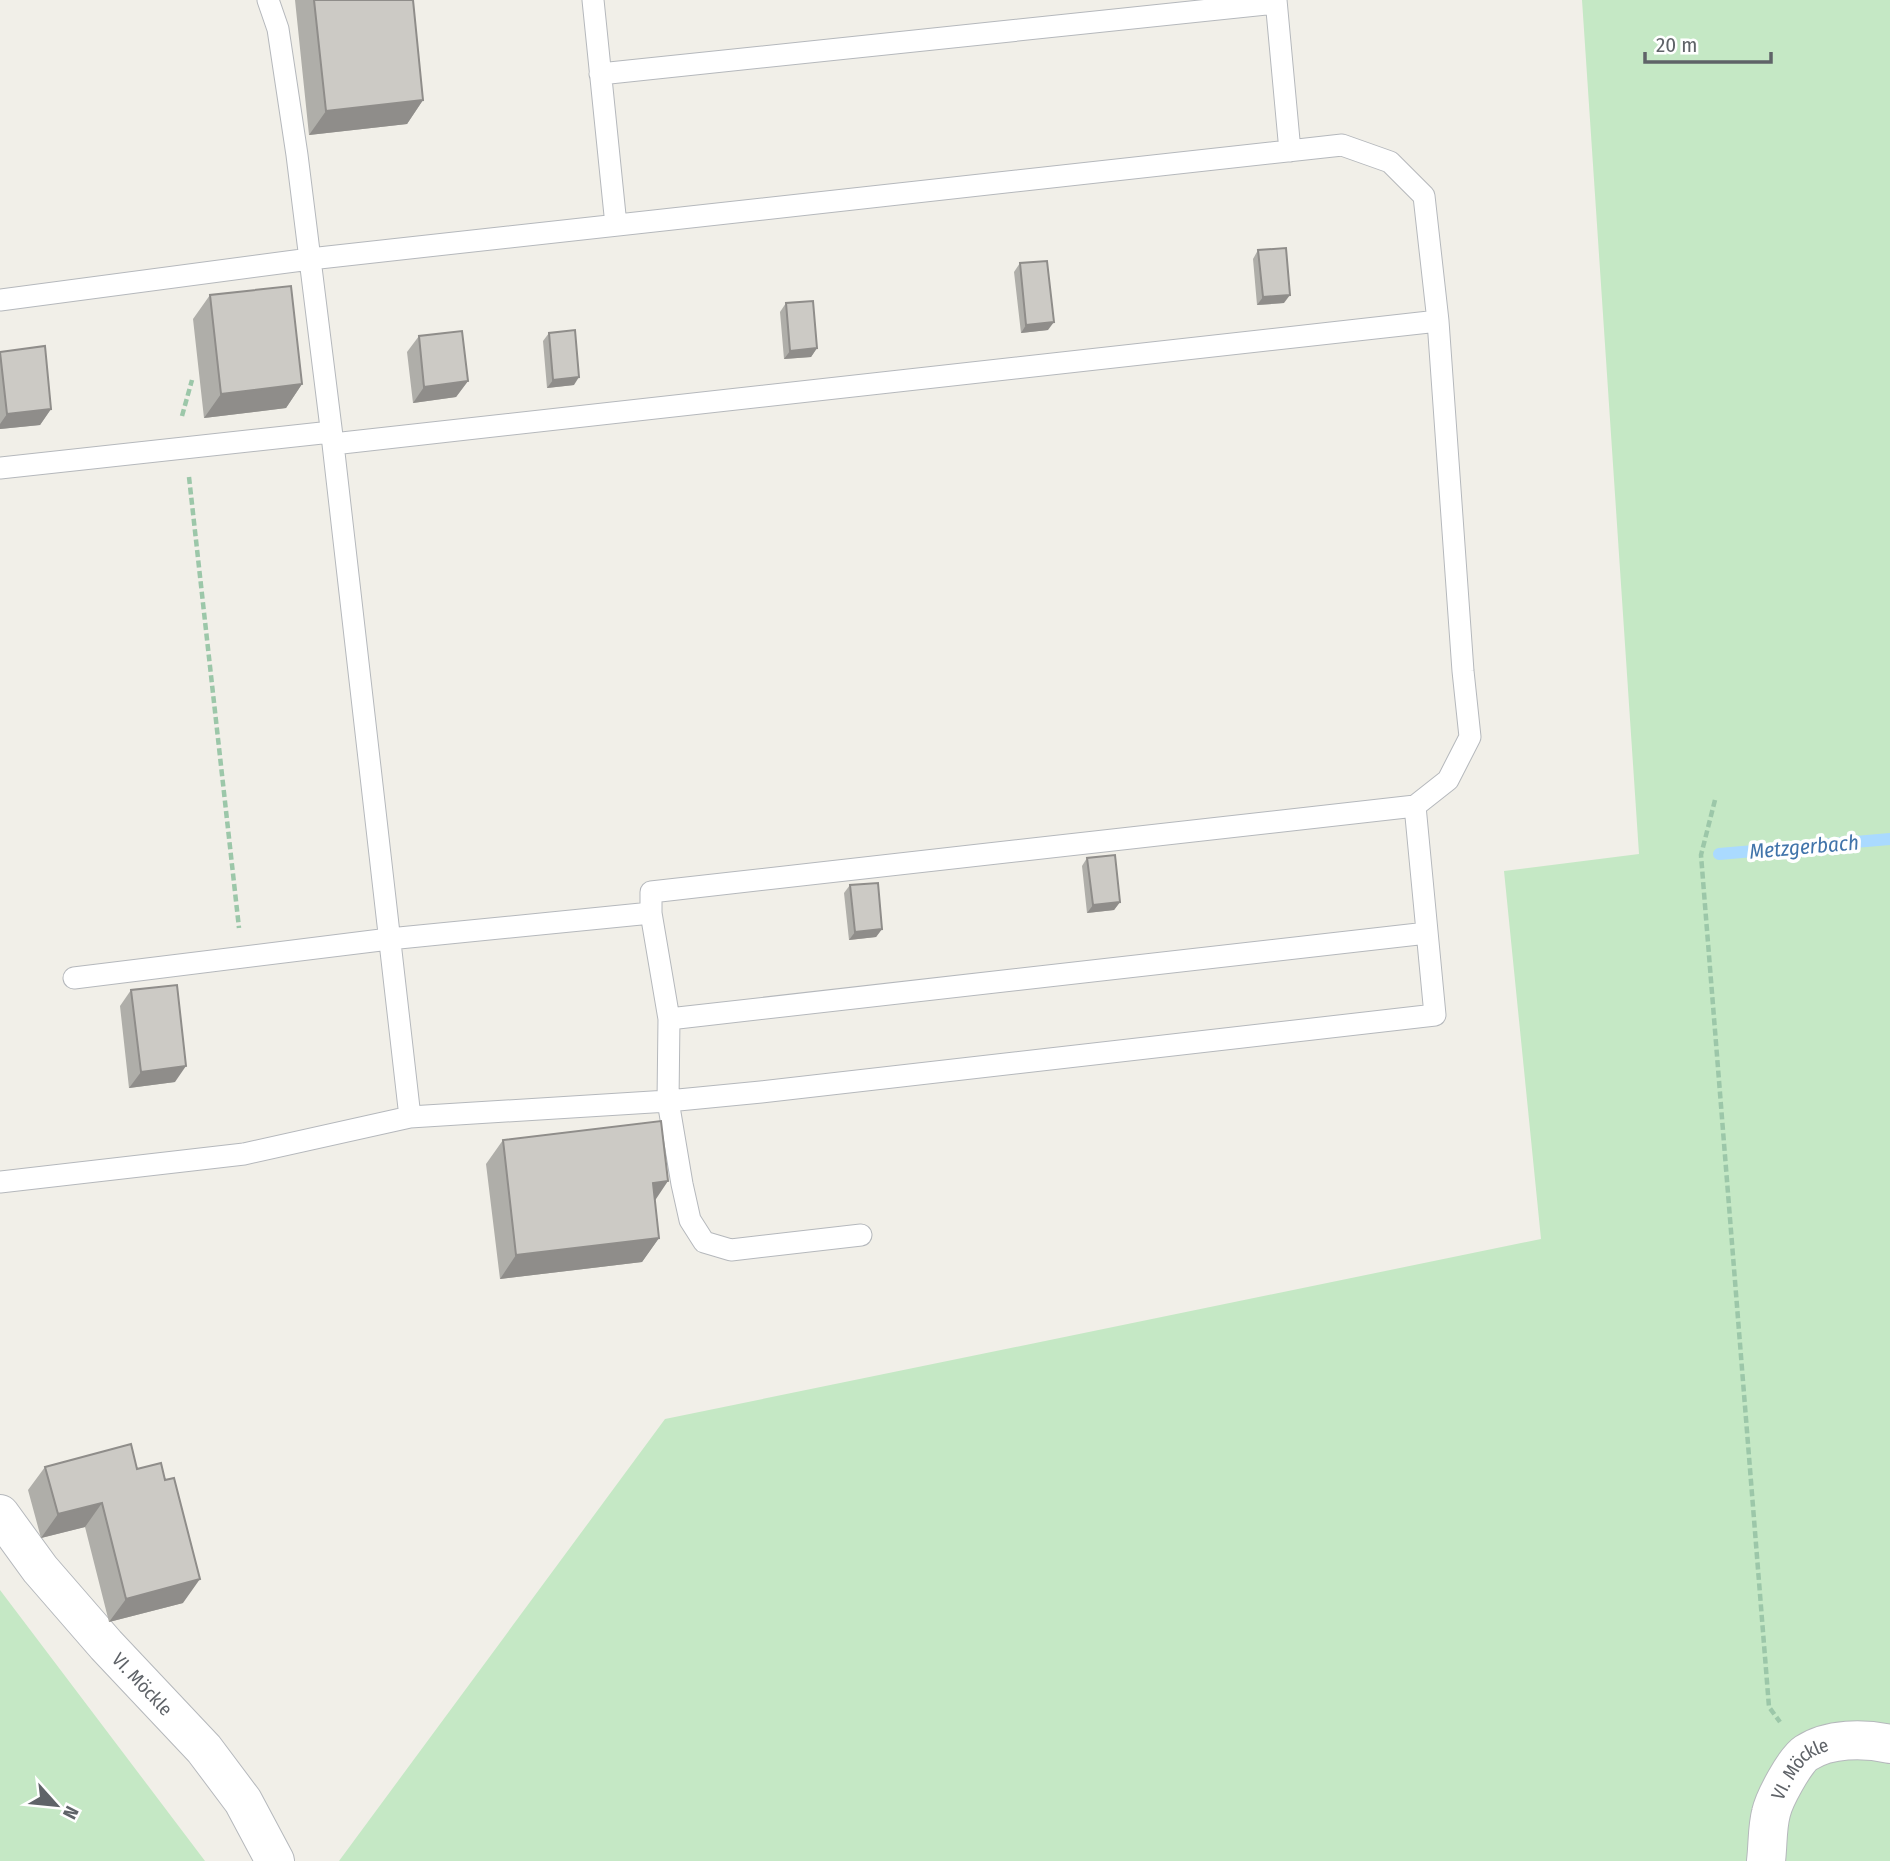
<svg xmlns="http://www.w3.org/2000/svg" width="1890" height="1861" viewBox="0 0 1890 1861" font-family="'Fira Sans Condensed',sans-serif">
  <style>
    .green { fill: #c5e8c5 }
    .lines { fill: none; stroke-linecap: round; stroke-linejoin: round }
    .stream { stroke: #aadaff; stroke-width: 12 }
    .service-casing { stroke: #b5b8bc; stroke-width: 23 }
    .minor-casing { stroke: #b5b8bc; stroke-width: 40 }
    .path { stroke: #9cc7a9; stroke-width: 4.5; stroke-dasharray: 7 3.5; stroke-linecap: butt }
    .service { stroke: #fff; stroke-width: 21 }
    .minor { stroke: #fff; stroke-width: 38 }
    .wall { fill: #afaea9 }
    .shaded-wall { fill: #8f8d8a }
    .building { fill: #cccac5; stroke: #8f8d8a; stroke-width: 2 }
    .labels { text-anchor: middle; stroke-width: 7; stroke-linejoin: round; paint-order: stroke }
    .street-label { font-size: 19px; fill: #5f6368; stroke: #fff }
    .water-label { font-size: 21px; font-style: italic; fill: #4174aa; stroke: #fff }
  </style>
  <rect width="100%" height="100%" fill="#f1efe8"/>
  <path class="green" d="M1582,0H1890V1861H339L665,1419L1541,1239L1504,871L1639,854Z
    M0,1590L205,1861H0Z"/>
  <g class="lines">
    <path class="stream" d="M1719,854L1890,839"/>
    <defs>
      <path id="service" d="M268,0L278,29L297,155L333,444L410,1117
        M593,0L616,225
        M1276,0L1290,151
        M600,74L1276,3
        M0,300L310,259L1342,145L1390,162L1424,196L1438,321L1463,671L1470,737L1448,780L1415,806
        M333,444L1438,321
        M0,468L331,432
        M1415,806L1435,1015L761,1092L668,1101L669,1019L651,913V892Z
        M74,978L389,939L651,913
        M669,1019L1427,933
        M0,1182L244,1154L410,1117L668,1101L682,1184L690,1220L704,1242L731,1250L861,1235"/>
      <g id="minor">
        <path id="s1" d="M0,1514L40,1569L106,1645L204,1749L243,1801L275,1861"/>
        <path id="s2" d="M1766,1861C1768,1845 1767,1828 1771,1813C1774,1799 1795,1760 1806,1753C1829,1738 1864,1738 1890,1744"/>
      </g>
    </defs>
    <use href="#service" class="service-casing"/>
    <use href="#minor" class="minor-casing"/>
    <path class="path" d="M182,416L192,380
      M189,477L239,928
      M1715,800L1701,855L1769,1707L1780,1722"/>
    <use href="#service" class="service"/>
    <use href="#minor" class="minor"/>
  </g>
  <path class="wall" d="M295,0H413L423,100L407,124L309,135Z
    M1258,250L1284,303L1257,305L1253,259Z
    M1020,263L1048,330L1021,333L1014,272Z
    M210,295L302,384L286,408L204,418L193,319Z
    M786,303L817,348L811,357L784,359L780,312Z
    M549,333L574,385L547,388L543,341Z
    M419,336L468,381L456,397L413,403L407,352Z
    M0,352L51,409L40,425L0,429Z
    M1087,858L1120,902L1114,910L1087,913L1082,866Z
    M850,885L882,929L876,937L849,940L844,893Z
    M131,990L175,1082L129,1088L120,1006Z
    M503,1140L655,1201L659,1238L642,1262L500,1279L486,1164Z
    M45,1467L137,1469L183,1603L109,1622L85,1527L41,1538L28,1490Z"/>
  <path class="shaded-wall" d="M423,100L407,124L309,135L326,111Z
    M1290,295L1284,303L1257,305L1263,297Z
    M1054,322L1048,330L1021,333L1026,325Z
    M817,348L811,357L784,359L790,351Z
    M579,377L574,385L547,388L553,380Z
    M468,381L456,397L413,403L424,387Z
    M302,384L286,408L204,418L221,394Z
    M51,409L40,425L0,429V424L7,414Z
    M1120,902L1114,910L1087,913L1093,905Z
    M882,929L876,937L849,940L855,932Z
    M186,1066L175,1082L129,1088L141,1072Z
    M668,1181L652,1205L653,1183Z
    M659,1238L642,1262L500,1279L516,1255Z
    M102,1503L85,1527L41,1538L58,1514Z
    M200,1579L183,1603L109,1622L126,1599Z"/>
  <path class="building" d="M314,0H413L423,100L326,111Z
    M1286,248L1290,295L1263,297L1258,250Z
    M1047,261L1054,322L1026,325L1020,263Z
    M291,286L302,384L221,394L210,295Z
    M813,301L817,348L790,351L786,303Z
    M575,330L579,377L553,380L549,333Z
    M462,331L468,381L424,387L419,336Z
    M45,346L51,409L7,414L0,352Z
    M1115,855L1120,902L1093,905L1087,858Z
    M878,883L882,929L855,932L850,885Z
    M177,985L186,1066L141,1072L131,990Z
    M661,1121L668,1181L653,1183L659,1238L516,1255L503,1140Z
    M131,1444L137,1469L161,1463L165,1480L174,1478L200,1579L126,1599L102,1503L58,1514L45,1467Z"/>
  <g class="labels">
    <g class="street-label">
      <text dy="7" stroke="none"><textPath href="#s1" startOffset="222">VI. Möckle</textPath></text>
      <text dy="7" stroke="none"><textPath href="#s2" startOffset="103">VI. Möckle</textPath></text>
    </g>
    <g class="water-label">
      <text transform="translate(1804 847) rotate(-5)" y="7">Metzgerbach</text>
    </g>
  </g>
  <g transform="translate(56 1805) rotate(117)" stroke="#ffffff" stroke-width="5" paint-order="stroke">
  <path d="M0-5L12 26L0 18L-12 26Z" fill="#5f6368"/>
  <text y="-10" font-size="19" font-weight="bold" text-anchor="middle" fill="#5f6368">N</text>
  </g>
  <path d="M1645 52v10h126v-10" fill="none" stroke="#5f6368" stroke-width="3.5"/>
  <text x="1656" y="52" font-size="21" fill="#5f6368" stroke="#ffffff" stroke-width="5" paint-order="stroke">20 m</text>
</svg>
